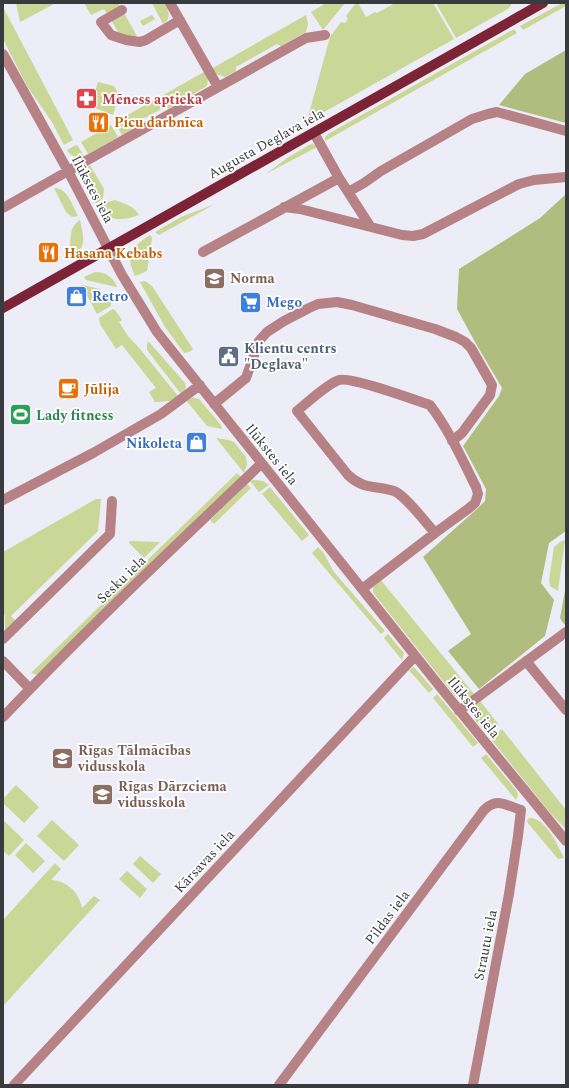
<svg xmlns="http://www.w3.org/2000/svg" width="569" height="1088" viewBox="0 0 569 1088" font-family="Spectral,serif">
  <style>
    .green { fill: #cad797 }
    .forest { fill: #b1bd7e }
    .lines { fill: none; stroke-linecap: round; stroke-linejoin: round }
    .minor { stroke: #b68286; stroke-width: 10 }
    .major { stroke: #7c2335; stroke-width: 10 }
    .labels { text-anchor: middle; stroke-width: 3.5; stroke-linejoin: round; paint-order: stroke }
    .health-label { font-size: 14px; font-weight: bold; fill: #be3a42; stroke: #fff; text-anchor: start }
    .food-label { font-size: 14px; font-weight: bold; fill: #c56008; stroke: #fff; text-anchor: start }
    .street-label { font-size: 14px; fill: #393a3e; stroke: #fff }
    .education-label { font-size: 14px; font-weight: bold; fill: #785e54; stroke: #fff; text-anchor: start }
    .shop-label { font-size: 14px; font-weight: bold; fill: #366cbe; stroke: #fff; text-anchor: start }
    .service-label { font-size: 14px; font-weight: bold; fill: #4e5e75; stroke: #fff; text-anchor: start }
    .leisure-label { font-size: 14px; font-weight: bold; fill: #27864d; stroke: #fff; text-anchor: start }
  </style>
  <rect width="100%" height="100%" fill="#ecedf7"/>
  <path class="green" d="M16,3H56L20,22Z
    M84,3H118L121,8L108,15L104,9L91,15Z
    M152,3H164C169,11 172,18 163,24Z
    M326,3H345L323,30L311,12Z
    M356,3H358L366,17L375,12L377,13L395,3H433L454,39L310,120L308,117L330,37L341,22L345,23L348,19L346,16Z
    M436,3H512L510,7L506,10L456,38Z
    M562,3H566V6L523,30L520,26Z
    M3,7L73,140L64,145L52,122L27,86L3,39Z
    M124,13L137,36L133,38L120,35L111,20Z
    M152,15L155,19L143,26L140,21Z
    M306,15L308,24L306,32L281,46L277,44L236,67V71L225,77L216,74L211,69Z
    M514,29L517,33L325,141V137L328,134Z
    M204,72L208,79L207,86L168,109L165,107L137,122L124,117Z
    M98,82L114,86L119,94L113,115L95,108L97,103L92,101Z
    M121,119L138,125L139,126L122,135L115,123Z
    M111,125L118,137L88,154L81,142Z
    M313,144L317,147L266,174L287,158L309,145Z
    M76,145L78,146L84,157C77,158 71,157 67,150Z
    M90,165L104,189L103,198L96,204C89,191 76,177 90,165Z
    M54,188C68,188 72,205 78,216L72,217L66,212Z
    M115,200C125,204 134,206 139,215C122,221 110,222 97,207L104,203Z
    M215,204L159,235L155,232L181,217Z
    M80,220C83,235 88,247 72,257L70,255C71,242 68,227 80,220Z
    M150,235L152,238L147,271L135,276C125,255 131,247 150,235Z
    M95,272C106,272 112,277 117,286L116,287L86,280L84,277Z
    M145,281L152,286L193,349L189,352L184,353L165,327L140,282Z
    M82,285L100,289L111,302V306L97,314L83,288Z
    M113,309L115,310L122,320L119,322L128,336L140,349L178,396L170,401L155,402L149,392L156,388L122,345L116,349L100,324L99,318Z
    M149,342L185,383L186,388L181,394L147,350V343Z
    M190,397L199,399L221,425L222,429L207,426L186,400Z
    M216,438L229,440L234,442L246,457L247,465L244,473Z
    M237,473L241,477L37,675L31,673Z
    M254,480L263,481L269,485L259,492L250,481Z
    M247,484L251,488L214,524L210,520Z
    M270,487L309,535L302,541L262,494Z
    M96,499H101L98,531L11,616L16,621L5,632V616L3,612V552Z
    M565,540L558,591L550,586L549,580L554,547L560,542Z
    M130,541L160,542L144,558L129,543Z
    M318,547L323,552L334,572L385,631L381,634L312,553Z
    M380,579L474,694C468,700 462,701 455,696L374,594C371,588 375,584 380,579Z
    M388,634L404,653L402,660L384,638Z
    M414,667L433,689L429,693L409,670Z
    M437,694L478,743L473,747L433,698Z
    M480,701L499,725L487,734C478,723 464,714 480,701Z
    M502,729L566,810V829L551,814L491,739Z
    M486,754L516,790L518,794L516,800L481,758Z
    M16,785L39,807L24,823L3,803V799Z
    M530,818C546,818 558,846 564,858L558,859L527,822L528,819Z
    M3,820L24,840L9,856L3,851Z
    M52,820L79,845L64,861L37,836Z
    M26,843L45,861L33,873L15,855Z
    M140,856L161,874L153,883L133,864Z
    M55,863L61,869L51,880C67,881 79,892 82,908L94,896L100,900L3,1006V920Z
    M127,871L147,889L140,898L119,879Z"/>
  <path class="forest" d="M566,50V123L499,105L525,74Z
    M566,194V531L549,543L541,583L554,600L545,636L479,689L448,651L471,634L423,557L478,508L485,501L486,489L463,446L499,396L502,388L475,342L457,309L459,269L540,218Z
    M566,585V623L564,624L560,618Z"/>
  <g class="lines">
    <path class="minor" d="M170,3L218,87
      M122,10L101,22L111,35L126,40L140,42L146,40L180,20
      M3,54L68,171L122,275L157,332L441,688L566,841
      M314,133L339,178L370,226
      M348,192L364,183L381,171L472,119L488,114L497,112L566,131
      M284,207L300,209L402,235L413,236L423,234L519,184L534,180L566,177
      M3,208L68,171L306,38L325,35
      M203,252L339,178
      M214,404L246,378L259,341L267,332L284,321L309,308L318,304L337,302L352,305L435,329L456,337L465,342L471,348L492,385L490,395L462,433L452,441
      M3,500L93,453L161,414L200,385
      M362,589L435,533L468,509L475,503L478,494L476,487C462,459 449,430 430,405C415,400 350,376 339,380C327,384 307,403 297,411L348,475C364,490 375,485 394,491C405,495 426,523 435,533
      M3,639L110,534L112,501
      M3,661L30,689
      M526,661L566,710
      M459,711L566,632
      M3,717C86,630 174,547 261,464
      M14,1085L415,656
      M279,1085L484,810C497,797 505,805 521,810
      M473,1085L509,894L518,836L521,810"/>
    <path class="major" d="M3,308L543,3"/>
  </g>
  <defs>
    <symbol id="pharmacy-square" viewBox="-11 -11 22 22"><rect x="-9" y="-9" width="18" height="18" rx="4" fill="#e0444e" stroke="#fff"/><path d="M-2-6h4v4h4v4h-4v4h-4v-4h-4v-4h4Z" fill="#fff"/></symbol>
    <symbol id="restaurant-square" viewBox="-11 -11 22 22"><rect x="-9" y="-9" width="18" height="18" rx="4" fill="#e8710a" stroke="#fff"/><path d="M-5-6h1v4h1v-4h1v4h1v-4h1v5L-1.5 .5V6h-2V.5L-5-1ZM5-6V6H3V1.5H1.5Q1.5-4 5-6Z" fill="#fff"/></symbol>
    <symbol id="school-square" viewBox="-11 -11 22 22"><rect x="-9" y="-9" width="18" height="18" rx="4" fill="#8d6e63" stroke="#fff"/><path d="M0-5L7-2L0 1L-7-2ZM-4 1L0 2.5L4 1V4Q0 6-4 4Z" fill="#fff"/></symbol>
    <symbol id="shop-square" viewBox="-11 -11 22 22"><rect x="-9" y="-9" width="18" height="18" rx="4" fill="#3f7fe0" stroke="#fff"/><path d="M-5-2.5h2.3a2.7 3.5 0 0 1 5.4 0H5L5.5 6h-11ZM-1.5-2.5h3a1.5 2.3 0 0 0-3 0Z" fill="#fff"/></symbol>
    <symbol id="supermarket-square" viewBox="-11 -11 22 22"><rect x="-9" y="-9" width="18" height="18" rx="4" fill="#3f7fe0" stroke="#fff"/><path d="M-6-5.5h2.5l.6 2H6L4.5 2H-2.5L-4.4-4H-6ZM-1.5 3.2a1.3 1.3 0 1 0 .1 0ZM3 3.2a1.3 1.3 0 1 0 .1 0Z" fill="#fff"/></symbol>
    <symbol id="civic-square" viewBox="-11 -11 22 22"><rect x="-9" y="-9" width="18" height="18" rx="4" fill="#5c6f8a" stroke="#fff"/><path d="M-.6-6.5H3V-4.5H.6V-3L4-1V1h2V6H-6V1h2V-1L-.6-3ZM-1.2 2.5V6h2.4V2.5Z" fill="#fff"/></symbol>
    <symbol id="cafe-square" viewBox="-11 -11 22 22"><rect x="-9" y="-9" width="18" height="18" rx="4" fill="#e8710a" stroke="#fff"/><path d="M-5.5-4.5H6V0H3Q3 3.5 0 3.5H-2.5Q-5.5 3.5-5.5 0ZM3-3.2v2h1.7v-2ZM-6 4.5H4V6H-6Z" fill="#fff"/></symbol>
    <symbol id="stadium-square" viewBox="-11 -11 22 22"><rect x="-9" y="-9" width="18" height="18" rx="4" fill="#2e9e5b" stroke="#fff"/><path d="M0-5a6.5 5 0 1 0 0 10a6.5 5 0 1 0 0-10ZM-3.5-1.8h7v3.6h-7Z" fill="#fff"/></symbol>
  </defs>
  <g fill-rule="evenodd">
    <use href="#pharmacy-square" x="74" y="86" width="25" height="25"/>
    <use href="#restaurant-square" x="86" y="110" width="25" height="25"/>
    <use href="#restaurant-square" x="36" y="240" width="25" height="25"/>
    <use href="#school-square" x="202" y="266" width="25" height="25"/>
    <use href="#shop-square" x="64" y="284" width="25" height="25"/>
    <use href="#supermarket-square" x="238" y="290" width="25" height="25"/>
    <use href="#civic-square" x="216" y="344" width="25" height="25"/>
    <use href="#cafe-square" x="56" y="376" width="25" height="25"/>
    <use href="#stadium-square" x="8" y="402" width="25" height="25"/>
    <use href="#shop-square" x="184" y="430" width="25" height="25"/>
    <use href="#school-square" x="50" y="746" width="25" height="25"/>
    <use href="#school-square" x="90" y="782" width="25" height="25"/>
  </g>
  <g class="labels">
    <g class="health-label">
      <text x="102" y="104">Mēness aptieka</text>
    </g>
    <g class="food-label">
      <text x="114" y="127">Picu darbnīca</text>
      <text x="64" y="258">Hasana Kebabs</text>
      <text x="84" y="394">Jūlija</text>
    </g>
    <g class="street-label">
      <text transform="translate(266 143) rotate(-29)" y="5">Augusta Deglava iela</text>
      <text transform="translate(93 189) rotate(62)" y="5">Ilūkstes iela</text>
      <text transform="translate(272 454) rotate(51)" y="5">Ilūkstes iela</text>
      <text transform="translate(121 579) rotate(-44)" y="5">Sesku iela</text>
      <text transform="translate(474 707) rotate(51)" y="5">Ilūkstes iela</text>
      <text transform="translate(204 861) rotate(-47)" y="5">Kārsavas iela</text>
      <text transform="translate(387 917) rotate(-53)" y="5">Pildas iela</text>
      <text transform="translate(485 945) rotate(-79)" y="5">Strautu iela</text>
    </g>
    <g class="education-label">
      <text x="230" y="283">Norma</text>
      <text x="78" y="755">Rīgas Tālmācības<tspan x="78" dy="16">vidusskola</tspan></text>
      <text x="118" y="791">Rīgas Dārzciema<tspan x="118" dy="16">vidusskola</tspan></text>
    </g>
    <g class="shop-label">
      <text x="92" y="301">Retro</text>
      <text x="266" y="307">Mego</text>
      <text x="182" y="448" text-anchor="end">Nikoleta</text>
    </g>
    <g class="service-label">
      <text x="244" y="353">Klientu centrs<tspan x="244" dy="16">"Deglava"</tspan></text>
    </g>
    <g class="leisure-label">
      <text x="36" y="420">Lady fitness</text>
    </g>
  </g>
  <rect width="569" height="1088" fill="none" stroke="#393a3e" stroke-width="8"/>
</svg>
